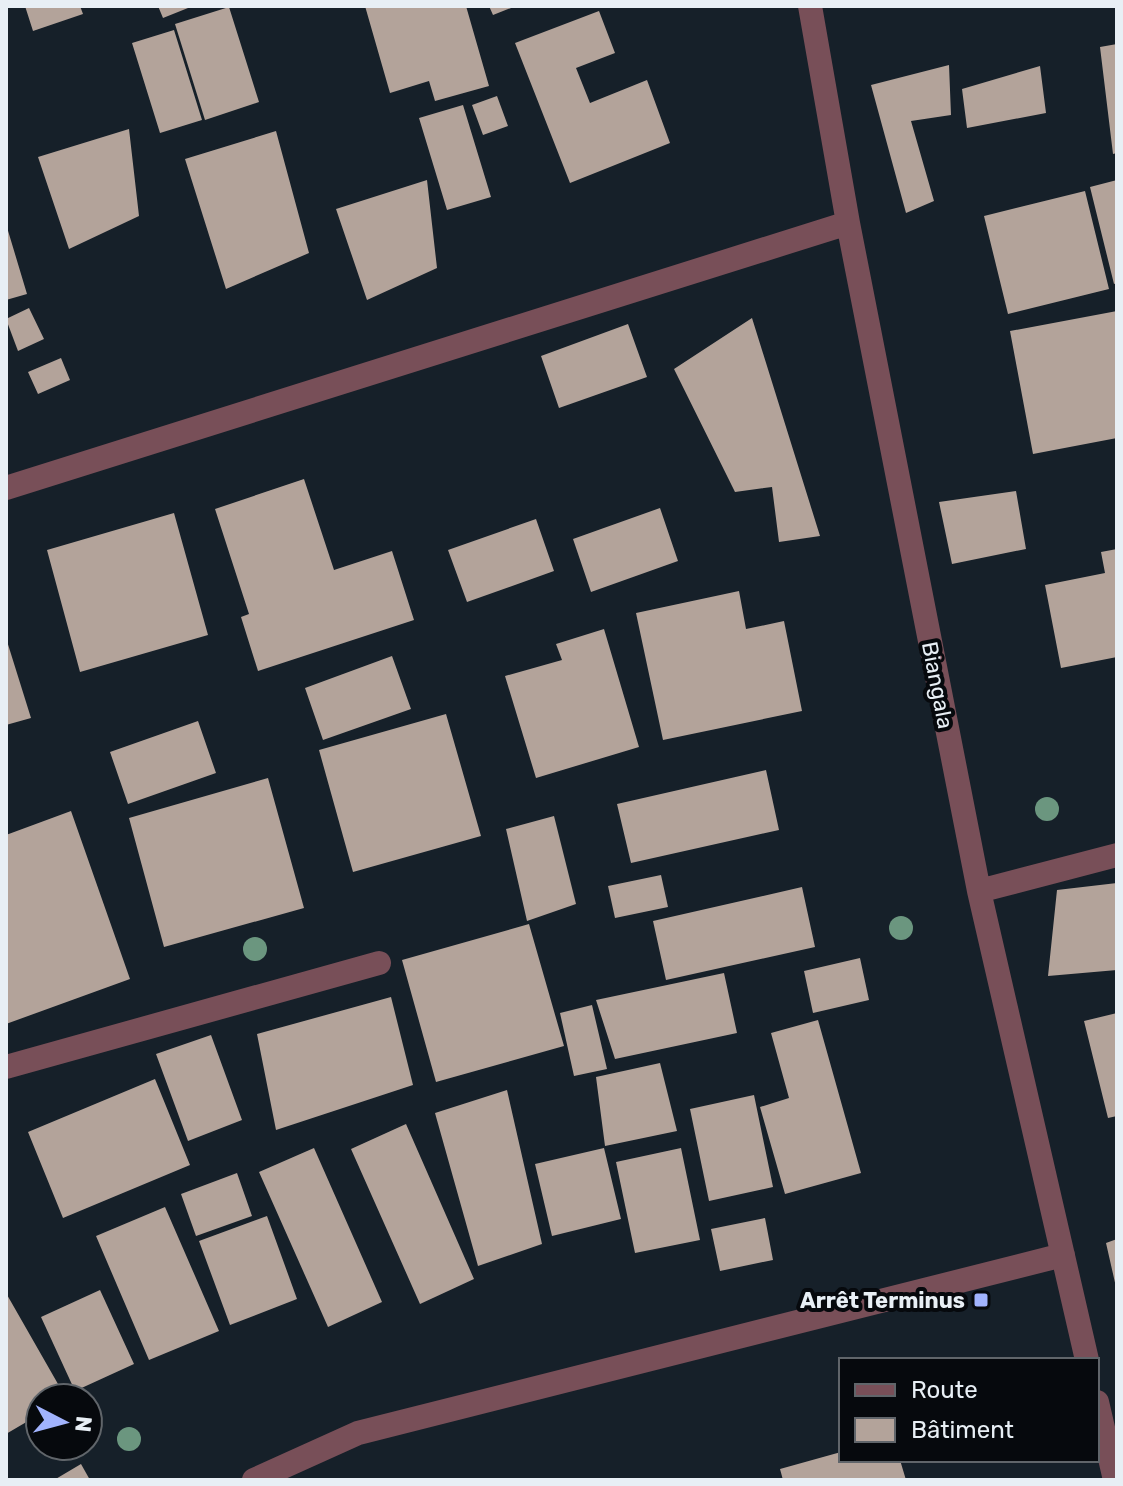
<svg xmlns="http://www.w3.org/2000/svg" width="1123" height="1486" viewBox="0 0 1123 1486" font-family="Rubik,sans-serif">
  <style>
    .building { fill: #b3a39a }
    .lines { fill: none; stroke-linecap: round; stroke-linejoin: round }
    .minor { stroke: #784f58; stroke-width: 24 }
    .tree { fill: #6b967f }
    .poi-dot { fill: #a1b3fd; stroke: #06090d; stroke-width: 3 }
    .labels { text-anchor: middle; stroke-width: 8; stroke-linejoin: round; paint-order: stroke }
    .street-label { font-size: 22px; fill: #e8eff5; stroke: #06090d }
    .poi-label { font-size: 22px; font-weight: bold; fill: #e8eff5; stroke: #06090d; text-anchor: end }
  </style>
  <rect width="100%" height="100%" fill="#162029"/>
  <path class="building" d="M25,6H80L83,14L33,31Z
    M158,6H193L163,18Z
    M365,6H466L489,86L435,101L429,81L390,93Z
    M489,6H516L493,15Z
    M229,7L259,102L205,120L175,24Z
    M599,11L615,53L576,68L590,103L647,80L670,143L570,183L515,43Z
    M174,30L202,120L160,133L132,43Z
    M1117,44V153L1113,154L1100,47Z
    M949,65L951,115L911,121L934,201L906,213L871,85Z
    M1040,66L1046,113L967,128L962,89Z
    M497,96L508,126L483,135L472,105Z
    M463,105L491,197L447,210L419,118Z
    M129,129L139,216L69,249L38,157Z
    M276,131L309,253L226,289L185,159Z
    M427,180L437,268L367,300L336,209Z
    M1117,180V283L1114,284L1090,187Z
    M1085,191L1109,289L1008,314L984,216Z
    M6,224L27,294L6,300Z
    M29,308L44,339L18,351L6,319Z
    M1117,311V438L1033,454L1010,331Z
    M752,318L820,536L779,542L772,487L735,492L674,369Z
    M628,324L647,377L559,408L541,356Z
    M61,358L70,380L38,394L28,372Z
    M304,479L334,570L392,551L414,620L258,671L241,617L249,614L215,509Z
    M1016,491L1026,549L952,564L939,502Z
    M660,508L678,561L591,592L573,539Z
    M174,513L208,635L80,672L47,550Z
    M536,519L554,571L467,602L448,550Z
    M1117,549V657L1061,668L1045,585L1105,573L1101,552Z
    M739,591L746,629L784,621L802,711L663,740L636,613Z
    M604,629L639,747L536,778L505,676L562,660L556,644Z
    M6,638L31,718L6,725Z
    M392,656L411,709L323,740L305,688Z
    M446,714L481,836L353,872L319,750Z
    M198,721L216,773L128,804L110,752Z
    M766,770L779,830L631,863L617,804Z
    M268,778L304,908L164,947L129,818Z
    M71,811L130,979L6,1024V835Z
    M554,816L576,904L527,921L506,829Z
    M661,875L668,907L615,918L608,886Z
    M1117,883V970L1048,976L1057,890Z
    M802,887L815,947L666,980L653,921Z
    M529,924L564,1046L436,1082L402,960Z
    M860,958L869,1000L813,1013L804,971Z
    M724,973L737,1033L615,1059L596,1000Z
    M391,997L413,1085L276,1130L257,1034Z
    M592,1005L607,1069L574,1076L560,1013Z
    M1117,1013V1116L1108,1118L1084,1021Z
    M818,1020L861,1173L785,1194L760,1107L789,1098L771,1033Z
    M211,1035L242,1120L188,1141L156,1054Z
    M660,1063L677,1131L605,1146L596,1077Z
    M155,1079L190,1165L63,1218L28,1132Z
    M507,1090L542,1244L478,1266L435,1113Z
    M754,1095L773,1187L709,1201L690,1109Z
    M406,1124L474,1279L420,1304L351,1149Z
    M314,1148L382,1302L328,1327L259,1172Z
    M604,1148L621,1219L552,1236L535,1164Z
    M681,1148L700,1240L635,1253L616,1162Z
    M237,1173L252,1216L196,1236L181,1194Z
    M165,1207L219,1331L149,1360L96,1236Z
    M267,1216L297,1299L230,1325L199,1241Z
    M765,1218L773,1260L720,1271L711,1229Z
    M1117,1239V1287H1116L1106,1243Z
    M100,1290L134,1364L75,1391L41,1317Z
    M6,1293L66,1398H40V1414L6,1434Z
    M841,1452V1460H900L906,1480H783L780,1469Z
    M81,1464L90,1480H54Z"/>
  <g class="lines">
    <path class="minor" d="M810,6L848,223L979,891L1087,1360
      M6,488L848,223
      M979,891L1117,855
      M6,1067L379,963
      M1097,1402L1115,1480
      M254,1480L358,1433L1063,1255"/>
  </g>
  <g class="tree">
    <circle cx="1047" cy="809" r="12"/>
    <circle cx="901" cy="928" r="12"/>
    <circle cx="255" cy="949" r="12"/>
    <circle cx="129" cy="1439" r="12"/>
  </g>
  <rect class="poi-dot" x="973" y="1292" width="16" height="16" rx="4"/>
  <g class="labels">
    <g class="street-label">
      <text transform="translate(938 685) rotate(79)" y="8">Biangala</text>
    </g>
    <g class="poi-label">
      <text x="965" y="1308">Arrêt Terminus</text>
    </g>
  </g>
  <rect width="1123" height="1486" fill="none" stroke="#e8eff5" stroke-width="16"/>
  <rect x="839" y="1358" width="260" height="104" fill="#06090d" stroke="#60656a" stroke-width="2"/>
  <rect x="855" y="1384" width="40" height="12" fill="#784f58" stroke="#60656a" stroke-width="2"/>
  <text x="911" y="1398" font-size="24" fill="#e8eff5">Route</text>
  <rect x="855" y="1418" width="40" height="24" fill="#b3a39a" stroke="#60656a" stroke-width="2"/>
  <text x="911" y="1438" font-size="24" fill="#e8eff5">Bâtiment</text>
  <g transform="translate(64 1422) rotate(96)"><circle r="38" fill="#06090d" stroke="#60656a" stroke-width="2"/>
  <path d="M0-6L14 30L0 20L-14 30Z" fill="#a1b3fd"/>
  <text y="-12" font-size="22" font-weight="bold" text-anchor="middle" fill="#e8eff5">N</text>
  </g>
</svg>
